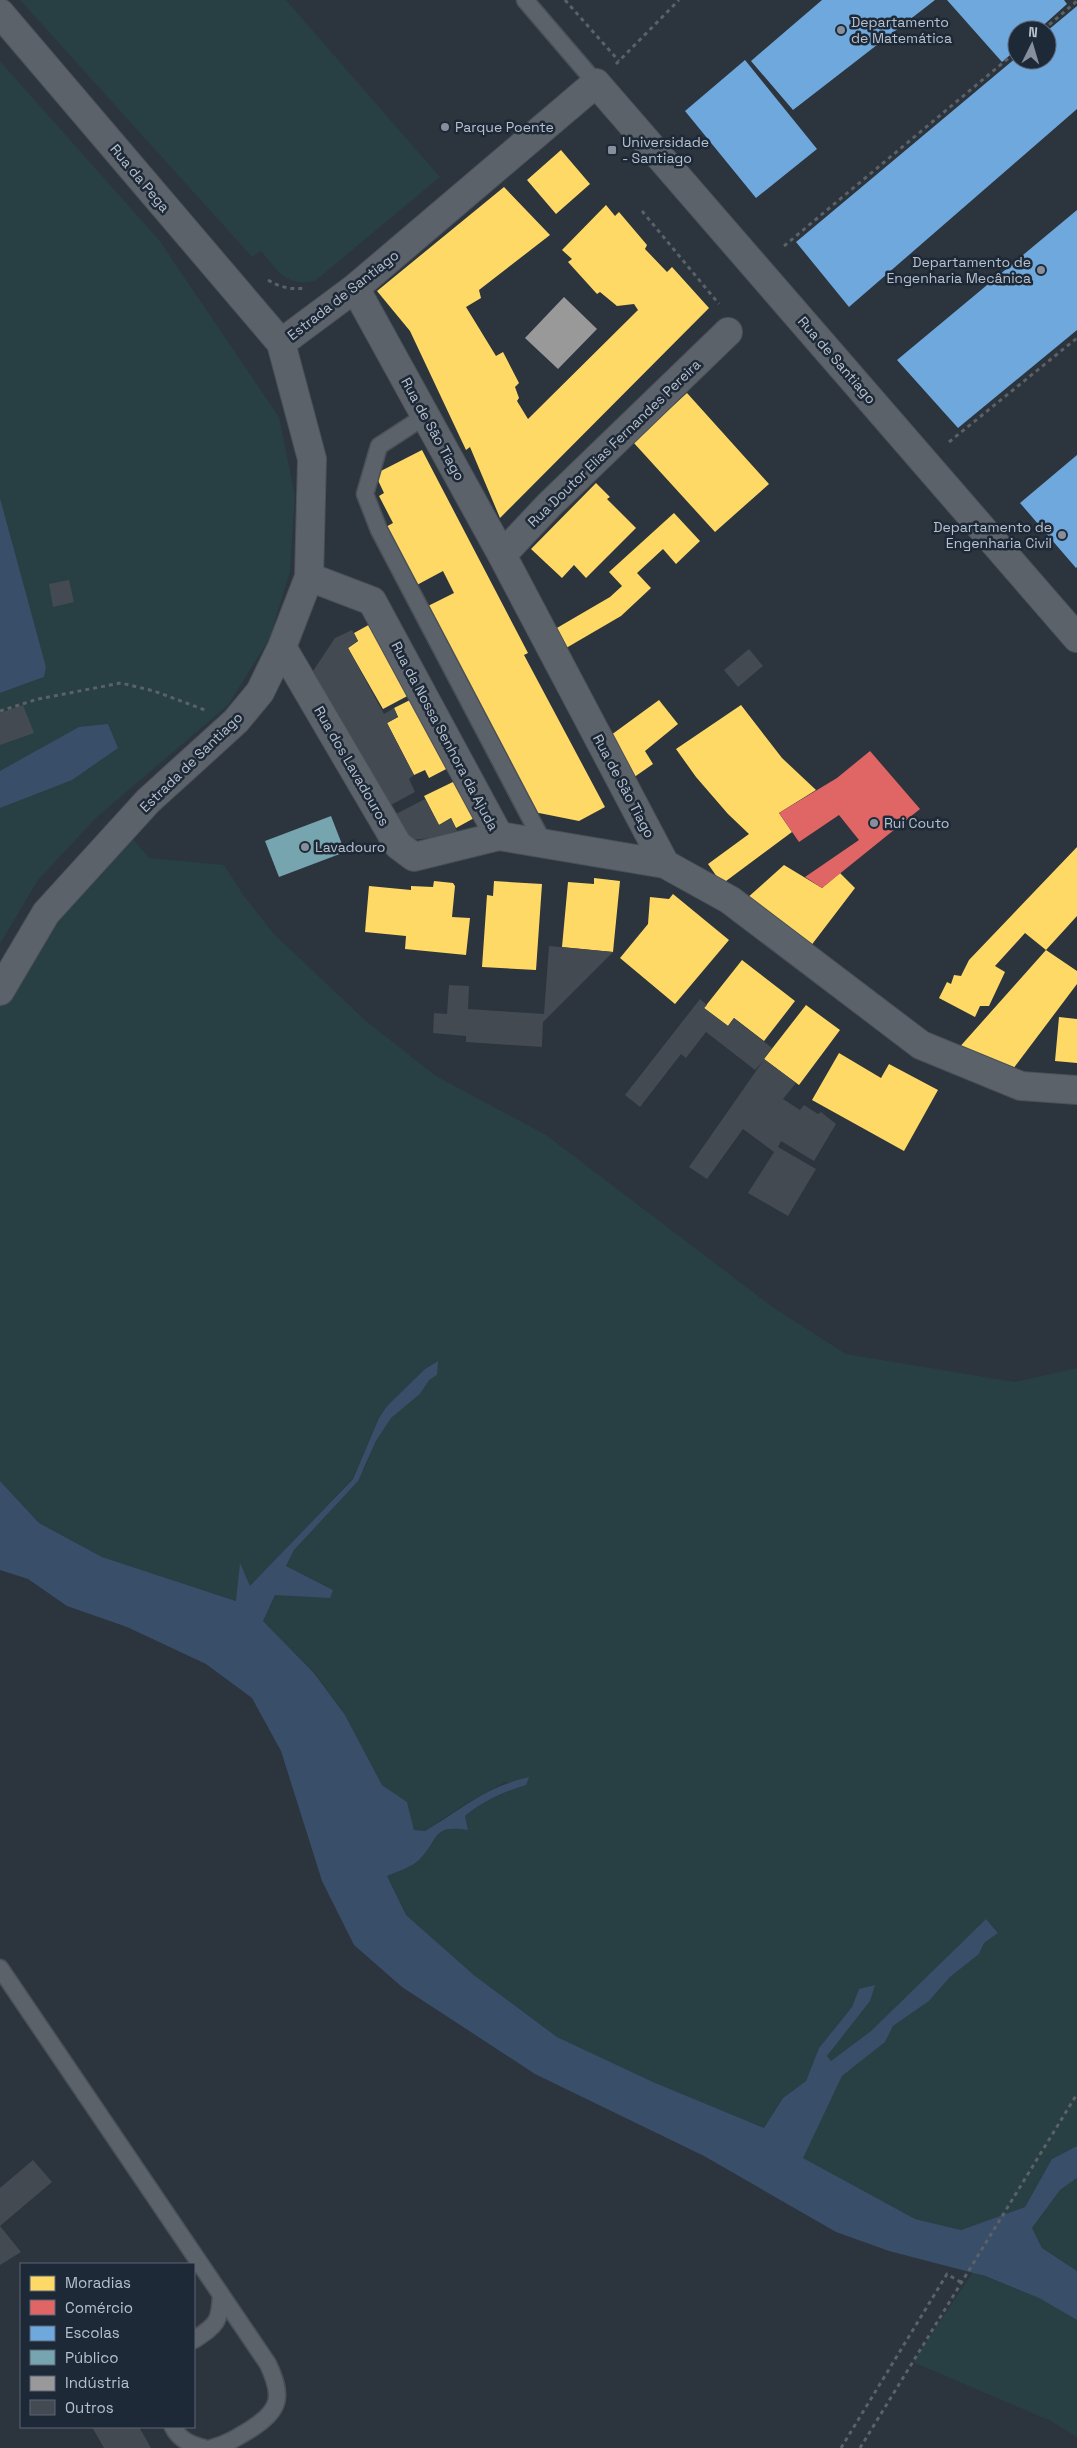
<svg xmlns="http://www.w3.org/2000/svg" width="1077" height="2448" viewBox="0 0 1077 2448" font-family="'Space Grotesk',sans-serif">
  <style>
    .green { fill: #284043 }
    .water { fill: #394e69 }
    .homes { fill: #ffd966 }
    .shops { fill: #e06666 }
    .schools { fill: #6fa8dc }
    .public { fill: #76a5af }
    .industry { fill: #999 }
    .building { fill: #444a51 }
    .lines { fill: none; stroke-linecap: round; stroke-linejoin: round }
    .lane-casing { stroke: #4b5057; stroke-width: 19 }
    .street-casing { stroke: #4b5057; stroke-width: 30 }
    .path { stroke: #5a6167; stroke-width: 3; stroke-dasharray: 4 4; stroke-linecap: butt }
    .lane { stroke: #5c626a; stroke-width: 16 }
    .street { stroke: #5c626a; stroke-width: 28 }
    .poi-dot { fill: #868f9b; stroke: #1e2938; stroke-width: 2 }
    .labels { text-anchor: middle; stroke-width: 5; stroke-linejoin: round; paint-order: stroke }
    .poi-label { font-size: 14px; fill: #b7c0cd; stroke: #1e2938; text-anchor: start }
    .street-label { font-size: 14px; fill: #b7c0cd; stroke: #1e2938 }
  </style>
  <rect width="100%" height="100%" fill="#2c343d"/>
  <path class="green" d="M20,0H286L440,177L315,281C284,286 279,272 261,251L252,257Z
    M0,61L159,240L279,417L295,495L290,571L270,638L228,705L96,818L38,880L0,944V808L25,798L36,753L0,771V693L44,677L46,667L0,498Z
    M128,833L149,858L224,865L244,896L274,934L366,1021L436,1076L546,1135L774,1308L846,1354L1015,1382L1077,1368V2146L1052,2159L1025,2207L961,2230L915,2219L802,2158L842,2076L885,2042L893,2026L929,2001L950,1977L979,1954L984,1943L998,1933L986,1919L871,2031L831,2061L827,2056L870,2001L859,1989L852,2007L819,2048L806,2081L783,2098L764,2128L653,2082L557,2037L475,1976L406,1915L387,1876C396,1872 411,1867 419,1860C440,1840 431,1824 468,1830L465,1816C483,1801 503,1792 526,1785L505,1782L462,1806L425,1831L414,1830L407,1802L382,1785L345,1715L315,1673L263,1621L275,1595L333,1590L286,1566L294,1550L365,1468L376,1441L391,1418L420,1394L429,1380L437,1375V1361L425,1369L387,1406L379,1418L353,1478L250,1587L240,1564L237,1601L102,1557L39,1523L0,1481V1000L48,922Z
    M1077,2178V2271L1042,2248L1032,2228L1060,2190Z
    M973,2272L1039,2298L1077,2320V2437L1051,2421L913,2362Z"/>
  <path class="water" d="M0,498L46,667L44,677L0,693Z
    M108,724L118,748L72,780L0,808V771L79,727Z
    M438,1361L437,1375L429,1380L420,1394L391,1418L376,1441L358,1481L294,1550L286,1566L333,1590L330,1598L275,1595L263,1621L314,1673L345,1715L382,1785L407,1802L414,1830L425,1831C462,1809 485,1787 529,1777L526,1785C504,1792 484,1800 465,1816L468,1830C431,1824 440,1839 419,1860C412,1867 396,1872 387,1876L406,1915L475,1976L557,2037L653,2082L764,2128L783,2098L806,2081L819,2048L852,2007L859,1989L875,1985L870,2001L827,2056L831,2061L871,2031L986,1919L998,1933L984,1943L979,1954L950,1977L929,2001L893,2026L885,2042L842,2076L803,2158L915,2219L961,2230L1025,2207L1052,2159L1077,2146V2178L1060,2190L1032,2228L1042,2248L1077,2271V2320L1039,2298L985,2276L889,2251L836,2232L704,2156L535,2074L402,1987L354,1945L322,1881L281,1751L252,1698L206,1664L127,1627L67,1606L28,1579L0,1570V1481L39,1523L102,1557L236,1601L240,1563L250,1586L353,1479L379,1418L387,1406L425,1369Z"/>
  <path class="homes" d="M561,150L590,184L556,214L527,180Z
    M504,187L550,235L479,290L481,298L466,307L496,356L503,352L519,383L515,387L519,398L517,401L528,419L638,310L634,304L617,306L600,292L597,294L568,262L572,259L562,250L606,205L615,216L619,212L647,245L645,249L667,272L672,267L709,308L500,518L470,447L466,450L410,331L377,291Z
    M687,393L769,484L715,532L633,442Z
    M422,450L528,653L524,655L605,807L579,821L534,812L426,607L454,593L443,571L415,586L384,528L393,523L379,496L384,493L375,474Z
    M596,483L610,497L607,499L636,528L586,578L574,565L562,578L531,549Z
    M674,513L700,541L676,564L663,549L637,573L651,588L621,616L561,651L550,632L610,597L622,586L609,572Z
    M374,622L413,693L383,709L348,648L358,641L354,633Z
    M414,698L450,767L429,778L425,770L414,775L387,723L398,717L394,708Z
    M659,700L678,724L645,751L653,764L630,780L607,738Z
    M741,705L782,758L816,790L779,813L792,832L722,884L708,864L749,834L728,814L696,777L676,749Z
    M457,780L476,817L456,828L451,818L439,825L424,796Z
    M1077,847V916L1046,950L1025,933L995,966L1005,972L989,1006H980L975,1017L939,998L947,982L951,984L954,975L961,976L969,960Z
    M784,865L822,888L840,873L855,888L810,947L746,899Z
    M594,878L620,881L613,952L562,947L568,882L594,884Z
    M434,881L453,883L455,886L452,917L470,918L466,955L405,949L406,936L365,932L369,886L411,890V886L433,887Z
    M494,881L542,884L536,970L482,967L487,895L493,896Z
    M673,894L729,940L675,1004L620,958L648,924L650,897L669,899Z
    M1046,950L1077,971V984L1013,1069L957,1050Z
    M742,960L795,1001L764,1041L734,1018L728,1026L704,1008Z
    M806,1005L840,1030L799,1085L764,1059Z
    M1059,1017L1077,1019V1063L1055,1061Z
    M839,1053L881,1078L889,1064L938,1090L904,1151L812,1100Z"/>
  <path class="shops" d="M870,751L920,809L822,888L805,877L859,840L839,815L799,842L779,813L837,778Z"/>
  <path class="schools" d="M822,0H935L793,110L751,61Z
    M947,0H1064L1067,4L1038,30H1017V49L1002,62Z
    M1077,6V109L849,307L796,242L1017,57V60H1047V31Z
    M745,60L817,149L756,198L685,111Z
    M1077,210V330L958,428L897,360Z
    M1077,455V567L1076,568L1020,503Z"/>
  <path class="public" d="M331,816L345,852L279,877L265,841Z"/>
  <path class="industry" d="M564,297L597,329L558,369L525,338Z"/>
  <path class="building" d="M69,580L74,602L53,607L49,584Z
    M352,630L358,641L348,648L384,714L394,708L398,717L387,723L414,775L409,779L415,792L391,805L313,671L335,638Z
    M749,649L763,666L738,687L724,670Z
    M23,705L34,733L0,745V713Z
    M425,799L439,825L451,818L457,831L432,838L411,840L396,814Z
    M549,946L613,952L543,1022L542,1047L466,1042V1036L433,1033L434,1013L447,1014L449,985L469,986L468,1009L544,1014Z
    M700,999L707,1005L704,1008L728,1026L734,1018L772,1048L764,1059L796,1083L783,1099L800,1110L804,1105L818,1114L821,1112L836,1124L814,1161L781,1141L778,1147L816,1169L788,1216L748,1193L774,1152L743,1129L707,1179L689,1167L763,1061L755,1070L706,1032L686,1058L681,1054L640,1107L625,1095Z
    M33,2160L52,2182L0,2226V2188Z
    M0,2226L21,2252L0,2265Z
    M92,2427H139L151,2448H104Z"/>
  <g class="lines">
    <defs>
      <path id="lane" d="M525,0L596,83
        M425,416L379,446L365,494L379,530L544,844
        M0,1968L268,2364C283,2396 281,2410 251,2429C238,2437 227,2444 212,2448
        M194,2340C216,2325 220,2323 221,2295
        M173,2427C179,2440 191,2445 204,2448"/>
      <path id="street" d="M0,13L281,343L312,459L309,577L282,647L260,692L236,721L148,801L46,913L0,991
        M355,288L502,555L665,864L730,900L921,1045L1021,1086L1077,1090
        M281,343L355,288L596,83L1077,638
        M502,555L549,505L728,332
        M309,577L372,601L499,836
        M282,647L398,845L414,857L499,836L665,864"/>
    </defs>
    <use href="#lane" class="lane-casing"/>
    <use href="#street" class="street-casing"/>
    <path class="path" d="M565,0L619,61
      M1043,30L1077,1
      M616,64L679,0
      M642,211L719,304
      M784,246L1017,51
      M268,280C279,287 291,290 305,288
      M949,442L1077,338
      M0,711L38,699L121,683L154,691L205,710
      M841,2448L947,2274L962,2283
      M860,2448L1077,2094"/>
    <use href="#lane" class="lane"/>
    <use href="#street" class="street"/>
  </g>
  <g class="poi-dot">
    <circle cx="841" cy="30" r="5"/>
    <circle cx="445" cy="127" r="5"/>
    <rect x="607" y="145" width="10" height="10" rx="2.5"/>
    <circle cx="1041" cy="270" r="5"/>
    <circle cx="1062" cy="535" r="5"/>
    <circle cx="874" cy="823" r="5"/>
    <circle cx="305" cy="847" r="5"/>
  </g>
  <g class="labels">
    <g class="poi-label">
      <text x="851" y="27">Departamento<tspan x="851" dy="16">de Matemática</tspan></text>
      <text x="455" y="132">Parque Poente</text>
      <text x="622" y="147">Universidade<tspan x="622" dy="16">- Santiago</tspan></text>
      <text x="1031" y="267" text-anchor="end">Departamento de<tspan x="1031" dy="16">Engenharia Mecânica</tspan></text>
      <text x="1052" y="532" text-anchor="end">Departamento de<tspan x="1052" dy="16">Engenharia Civil</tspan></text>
      <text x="884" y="828">Rui Couto</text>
      <text x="315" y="852">Lavadouro</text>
    </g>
    <g class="street-label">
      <text transform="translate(140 178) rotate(50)" y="5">Rua da Pega</text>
      <text transform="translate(343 295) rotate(-38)" y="5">Estrada de Santiago</text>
      <text transform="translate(837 360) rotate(49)" y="5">Rua de Santiago</text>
      <text transform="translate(433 429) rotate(61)" y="5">Rua de São Tiago</text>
      <text transform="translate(614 443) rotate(-44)" y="5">Rua Doutor Elias Fernandes Pereira</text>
      <text transform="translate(445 736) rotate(62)" y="5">Rua da Nossa Senhora da Ajuda</text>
      <text transform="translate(191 762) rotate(-44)" y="5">Estrada de Santiago</text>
      <text transform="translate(352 766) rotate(60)" y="5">Rua dos Lavadouros</text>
      <text transform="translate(624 786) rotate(62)" y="5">Rua de São Tiago</text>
    </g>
  </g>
  <rect x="20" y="2263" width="175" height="165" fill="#1e2938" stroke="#5b6574"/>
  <rect x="30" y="2276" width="25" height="15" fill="#ffd966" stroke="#5b6574"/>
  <text x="65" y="2288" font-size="15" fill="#b7c0cd">Moradias</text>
  <rect x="30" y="2300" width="25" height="15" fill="#e06666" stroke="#5b6574"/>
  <text x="65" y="2313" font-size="15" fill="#b7c0cd">Comércio</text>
  <rect x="30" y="2326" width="25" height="15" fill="#6fa8dc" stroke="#5b6574"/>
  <text x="65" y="2338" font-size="15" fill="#b7c0cd">Escolas</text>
  <rect x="30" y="2350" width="25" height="15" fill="#76a5af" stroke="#5b6574"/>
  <text x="65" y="2363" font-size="15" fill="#b7c0cd">Público</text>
  <rect x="30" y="2376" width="25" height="15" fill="#999999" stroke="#5b6574"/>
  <text x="65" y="2388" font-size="15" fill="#b7c0cd">Indústria</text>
  <rect x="30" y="2400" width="25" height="15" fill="#444a51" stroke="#5b6574"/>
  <text x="65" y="2413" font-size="15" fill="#b7c0cd">Outros</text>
  <g transform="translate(1032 45) rotate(5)"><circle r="24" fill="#1e2938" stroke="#5b6574"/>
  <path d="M0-4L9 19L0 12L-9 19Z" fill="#868f9b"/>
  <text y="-8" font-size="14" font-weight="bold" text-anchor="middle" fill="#b7c0cd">N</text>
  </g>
</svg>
